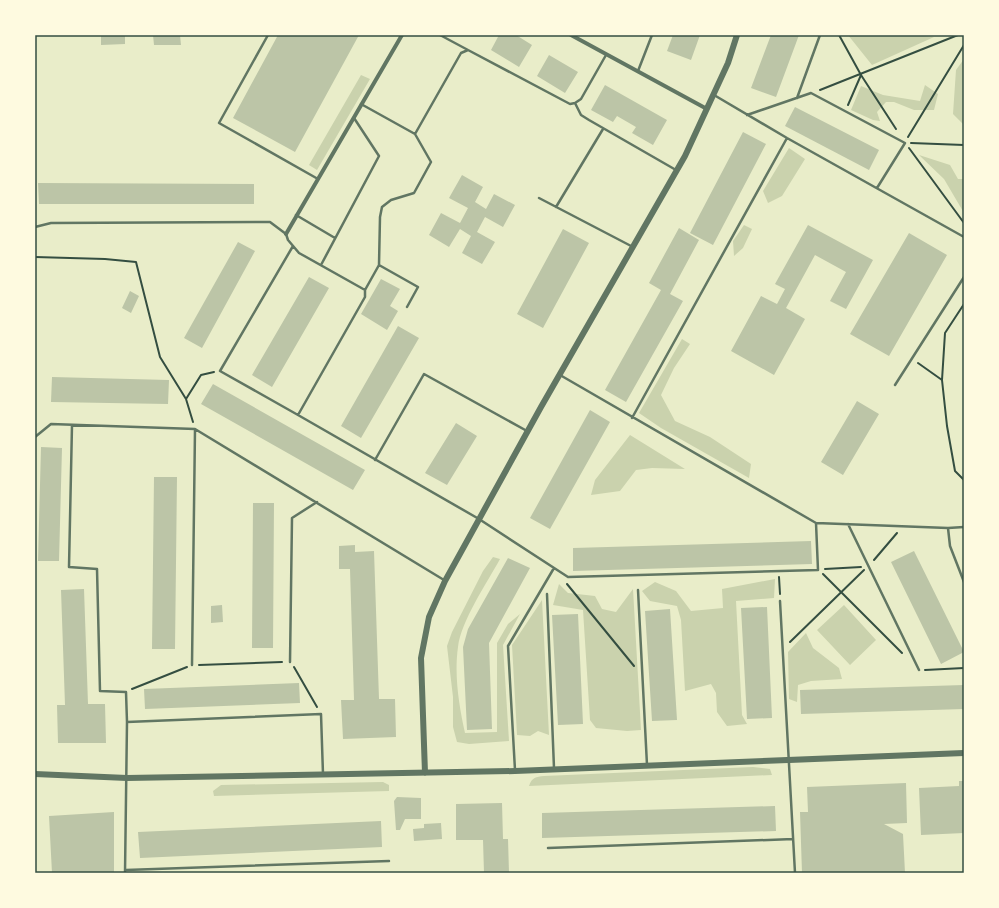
<svg xmlns="http://www.w3.org/2000/svg" width="999" height="908" viewBox="0 0 999 908" font-family="Montserrat,sans-serif">
  <style>
    .green { fill: #cad2ad }
    .building { fill: #bcc5a7 }
    .lines { fill: none; stroke-linecap: round; stroke-linejoin: round }
    .path { stroke: #344e41; stroke-width: 2 }
    .service { stroke: #617663; stroke-width: 2.5 }
    .minor { stroke: #617663; stroke-width: 4 }
    .tertiary { stroke: #617663; stroke-width: 6 }
    .neatline { fill: none; stroke: #344e41; stroke-width: 1.5 }
  </style>
  <rect width="100%" height="100%" fill="#e9edc9"/>
  <path class="green" d="M848,35H914L934,37L872,65Z
    M964,59V125L953,114L956,70Z
    M361,75L370,79L317,170L309,165Z
    M925,85L938,94L934,110H914L894,102H886L877,112L880,121L873,120L851,110L861,86L883,95L920,101Z
    M789,148L805,159L782,196L768,203L763,191Z
    M919,155L950,165L958,179H964V213L944,179Z
    M744,225L752,229L743,248L734,256L733,241Z
    M682,339L690,344L674,368L661,395L675,421L710,437L751,464L749,478L661,428L639,413Z
    M630,435L685,469L652,468L636,470L620,491L591,495L595,480Z
    M493,557L500,559C487,583 461,621 458,647C454,675 459,706 465,733L497,732V643L508,624L520,614L503,645L509,741L469,744L457,742L453,727V697L447,646L452,632L483,571Z
    M775,579L774,598L736,601L742,715L747,724L727,726L717,712L716,693L711,684L685,691L681,620L677,606L650,601L642,591L655,582L676,591L691,611L723,608L722,589Z
    M559,584L568,593L595,596L602,609L616,612L633,589L641,730L627,731L596,728L590,720L583,610L553,605Z
    M542,600L549,735L538,731L530,736L517,735L512,645Z
    M844,605L876,640L850,665L817,630Z
    M806,633L813,648L839,668L842,679L811,681L798,685L797,702L789,699L788,652Z
    M753,767L770,769L772,775L529,786C532,777 536,777 544,776Z
    M383,782L389,785V791L214,796L213,791L221,785Z"/>
  <path class="building" d="M101,35H125V44L101,45Z
    M153,35H180L181,45H154Z
    M278,35H359L295,152L233,118Z
    M499,35H516L532,45L519,67L491,50Z
    M673,35H700L691,60L667,51Z
    M771,35H799L776,97L751,88Z
    M549,55L578,72L565,93L537,76Z
    M605,85L667,120L653,145L632,133L636,127L617,116L613,122L591,110Z
    M795,107L879,150L869,170L785,126Z
    M743,132L766,144L713,245L690,233Z
    M462,175L483,187L475,202L486,209L494,194L515,205L503,227L485,217L477,232L495,242L482,264L462,253L471,236L460,229L449,247L429,235L441,213L460,223L468,208L449,198Z
    M38,183L254,184V204H39Z
    M808,225L873,260L846,309L830,301L846,272L815,255L786,308L805,319L774,375L731,351L761,296L777,304L785,289L775,284Z
    M679,228L699,240L670,294L683,301L626,402L605,390L661,290L649,283Z
    M563,229L589,243L543,328L517,314Z
    M909,233L947,255L889,356L850,334Z
    M238,242L255,251L202,348L184,338Z
    M309,277L329,288L272,387L252,375Z
    M381,279L400,289L390,306L398,311L387,330L361,314Z
    M130,291L139,296L131,313L122,308Z
    M398,326L419,338L361,438L341,426Z
    M52,377L169,380L168,404L51,402Z
    M213,384L365,470L353,490L201,404Z
    M857,401L879,414L843,475L821,462Z
    M590,410L610,422L550,529L530,518Z
    M456,423L477,436L447,485L425,473Z
    M41,447L62,448L59,561H38Z
    M154,477H177L175,649H152Z
    M253,503H274L273,648H252Z
    M811,541L812,564L573,571V548Z
    M355,545V552L374,551L379,699H395L396,737L343,739L341,700H354L350,569H339V546Z
    M914,551L964,652L941,664L891,562Z
    M508,558L530,568L489,643L492,729L467,730L463,647L468,629Z
    M84,589L88,704H105L106,743H58L57,705H65L61,590Z
    M222,605L223,622L211,623V606Z
    M767,607L772,718L747,719L741,608Z
    M670,609L677,720L652,721L645,611Z
    M578,614L583,724L558,725L552,615Z
    M299,683L300,703L145,709L144,689Z
    M964,685V709L801,714L800,690Z
    M959,781H964V833L921,835L919,788L959,786Z
    M906,783L907,823L884,824L903,834L905,873H802L800,812H808L807,787Z
    M397,797L421,798V819H405L400,830H396L394,801Z
    M502,803L503,839H508L509,873H484L483,840H456V804Z
    M775,806L776,831L542,838V813Z
    M114,812V873H52L49,816Z
    M381,821L382,847L140,858L138,832Z
    M441,823L442,839L414,841L413,829L424,828V824Z"/>
  <g class="lines">
    <path class="path" d="M839,35L861,75L896,129
      M820,90L958,35
      M848,105L861,75
      M908,137L964,45
      M911,143L964,145
      M909,148L964,223
      M35,257L105,259L136,262L160,357L186,399L193,422
      M964,304L945,333L942,380L947,426L955,471L964,480
      M918,363L942,380
      M186,399L201,375L214,372
      M874,560L897,533
      M825,569L861,567
      M823,574L902,653
      M779,577L780,594
      M567,584L634,666
      M790,642L864,570
      M199,665L282,662
      M294,667L317,707
      M925,670L964,668
      M132,689L187,667"/>
    <path class="service" d="M268,35L219,123L318,179
      M440,35L468,50
      M638,71L652,35
      M714,95L787,138L964,237
      M797,98L820,35
      M575,103L581,115L589,120L676,170
      M361,104L415,134L431,162L414,193L391,200L382,207L380,217L379,265
      M747,115L811,93L905,143L877,188
      M415,134L461,53L468,50L570,104L575,103L581,99L606,55
      M539,198L633,247
      M556,207L603,129
      M296,215L335,238
      M35,227L51,223L270,222L286,234L288,240L299,253L365,290V297L298,415L479,519L568,577L818,570L816,523
      M293,246L220,371L298,415
      M321,265L379,156L354,118
      M365,290L379,265L418,287L407,307
      M560,375L816,523L948,528L950,546L964,582
      M895,385L964,277
      M632,418L787,138
      M72,425L69,567L97,569L100,691L126,692L127,722
      M35,437L51,424L195,429L444,580
      M375,460L424,374L527,431
      M848,524L919,670
      M948,528L964,527
      M638,590L647,765
      M547,594L554,768
      M780,601L795,873
      M290,662L292,518L317,502
      M192,665L195,429
      M515,770L508,646L554,568
      M548,848L793,839
      M126,870L389,861
      M125,873L127,722L321,714L323,774"/>
    <path class="minor" d="M571,35L707,109
      M286,234L402,35"/>
    <path class="tertiary" d="M425,773L421,658L429,617L445,581L541,407L685,156L728,63L737,35
      M35,774L127,778L515,771L964,753"/>
  </g>
  <rect width="999" height="908" fill="none" stroke="#fefae0" stroke-width="72"/>
  <rect x="36" y="36" width="927" height="836" class="neatline"/>
</svg>
